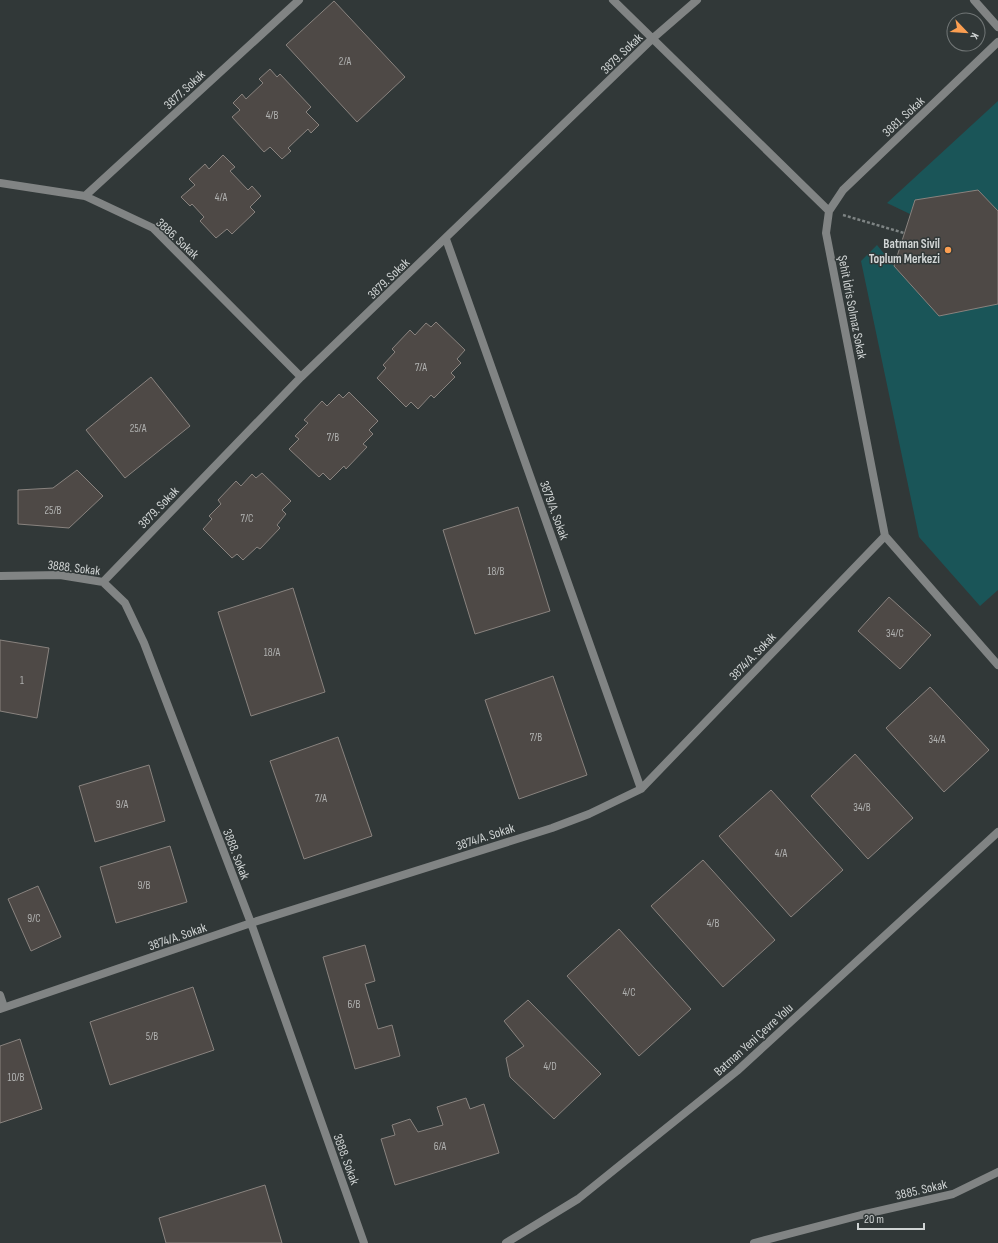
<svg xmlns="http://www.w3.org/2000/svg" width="998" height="1243" viewBox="0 0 998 1243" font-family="'Sofia Sans Condensed',sans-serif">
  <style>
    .green { fill: #1a5558 }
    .building { fill: #4e4946; stroke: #89837f }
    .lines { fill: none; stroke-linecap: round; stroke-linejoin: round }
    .path { stroke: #7e8484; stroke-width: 2.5; stroke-dasharray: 3 2; stroke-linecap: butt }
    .minor { stroke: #818484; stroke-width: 8 }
    .tertiary { stroke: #818484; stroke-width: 8 }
    .poi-dot { fill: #fb9e51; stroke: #313838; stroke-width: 1.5 }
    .labels { text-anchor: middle; stroke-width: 3; stroke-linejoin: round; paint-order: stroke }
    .number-label { font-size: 11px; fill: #b0b1b0 }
    .street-label { font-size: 13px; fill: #d0d4d4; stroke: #313838 }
    .poi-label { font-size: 13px; font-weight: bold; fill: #d0d4d4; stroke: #313838; text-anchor: end }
  </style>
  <rect width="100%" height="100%" fill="#313838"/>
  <path class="green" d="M998,101V211L978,190L915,200L910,214L887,203Z
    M877,245L894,266L939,316L998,304V590L980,606L919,537L861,261Z"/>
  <path class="building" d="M334,1L405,77L357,122L286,45Z
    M270,69L277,77L280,74L311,107L306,112L319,125L311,133L308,129L288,148L291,151L282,159L270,147L264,152L232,117L240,110L233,103L242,94L246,99L263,83L259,79Z
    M223,155L235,167L230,171L248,190L252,186L261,196L250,207L255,212L232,234L227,229L216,238L200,221L204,217L192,204L190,206L181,197L195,185L189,179L205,164L209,169Z
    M978,190L998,211V304L939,316L894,266L915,200Z
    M436,322L465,350L457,359L461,363L451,373L455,377L434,398L431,395L418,409L411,402L406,407L377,378L386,368L383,365L395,352L392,349L410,330L415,335L426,323L431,327Z
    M151,377L190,426L125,478L86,430Z
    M349,392L378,421L369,430L373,434L363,444L367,447L346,469L344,466L330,480L323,473L319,477L289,449L299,439L295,436L308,423L304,420L322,401L327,406L339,394L343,398Z
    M77,470L103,496L69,528L18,524V490L53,488Z
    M262,473L291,501L282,510L286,514L277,525L280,528L260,549L257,547L243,560L237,554L232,558L203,529L212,519L209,516L221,504L218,500L236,481L241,486L252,474L256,478Z
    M518,507L550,611L475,634L443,530Z
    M293,588L325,692L251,716L218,612Z
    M889,597L931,635L900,669L858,631Z
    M0,640L49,648L37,718L0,711Z
    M553,676L587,775L519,799L485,700Z
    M930,687L989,750L944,792L886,728Z
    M338,737L372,836L304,859L270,761Z
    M855,754L913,818L868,859L811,796Z
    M149,765L165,821L95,842L79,786Z
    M771,790L843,870L791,917L719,836Z
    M170,846L187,902L116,923L100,867Z
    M703,860L775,940L723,987L651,906Z
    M38,886L61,937L31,951L8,899Z
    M619,929L691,1009L639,1056L567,976Z
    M365,945L375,981L365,984L378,1029L392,1025L400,1056L355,1069L323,957Z
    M193,987L214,1050L110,1085L90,1022Z
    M528,1000L601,1074L554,1119L510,1077L506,1058L524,1046L504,1021Z
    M20,1039L42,1109L0,1123V1046Z
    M466,1098L470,1109L484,1104L499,1153L395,1185L381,1139L395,1135L392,1125L410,1119L418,1132L443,1125L437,1107Z
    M265,1185L282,1243H166L159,1218Z"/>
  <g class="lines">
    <path class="path" d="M843,215L904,233"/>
    <path class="minor" d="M613,0L829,211L826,233L885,536L998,665
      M974,0L998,27
      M0,183L85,196L153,228L301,377
      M85,196L299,0
      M829,211L843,190L998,42
      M446,239L641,789
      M0,576L60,575L103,582L125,603L144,643L251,923L364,1243
      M103,582L301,377L652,39L697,0
      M0,995L4,1007
      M0,1009L251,923L552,828L589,814L641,789L885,536
      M754,1243L861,1215L953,1194L998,1172"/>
    <path class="tertiary" d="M506,1243L578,1199L737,1071L998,832"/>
  </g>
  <circle class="poi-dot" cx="948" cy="250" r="4"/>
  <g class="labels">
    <g class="number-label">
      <text x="345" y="65">2/A</text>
      <text x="272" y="119">4/B</text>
      <text x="221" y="201">4/A</text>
      <text x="421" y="371">7/A</text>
      <text x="138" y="432">25/A</text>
      <text x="333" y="441">7/B</text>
      <text x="53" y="514">25/B</text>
      <text x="247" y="522">7/C</text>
      <text x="496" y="575">18/B</text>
      <text x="895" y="637">34/C</text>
      <text x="272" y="656">18/A</text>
      <text x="22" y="684">1</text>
      <text x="536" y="741">7/B</text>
      <text x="937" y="743">34/A</text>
      <text x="321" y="802">7/A</text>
      <text x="122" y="808">9/A</text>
      <text x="862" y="811">34/B</text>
      <text x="781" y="857">4/A</text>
      <text x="144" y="889">9/B</text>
      <text x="34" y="922">9/C</text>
      <text x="713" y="927">4/B</text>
      <text x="629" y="996">4/C</text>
      <text x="354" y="1008">6/B</text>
      <text x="152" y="1040">5/B</text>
      <text x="550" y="1070">4/D</text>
      <text x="16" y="1081">10/B</text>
      <text x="440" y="1150">6/A</text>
    </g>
    <g class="street-label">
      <text transform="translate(621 53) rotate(-44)" y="5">3879. Sokak</text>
      <text transform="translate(184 89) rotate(-43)" y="5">3877. Sokak</text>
      <text transform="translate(903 116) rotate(-43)" y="5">3881. Sokak</text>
      <text transform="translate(178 238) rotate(43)" y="5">3886. Sokak</text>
      <text transform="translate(388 278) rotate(-44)" y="5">3879. Sokak</text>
      <text transform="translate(853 307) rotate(79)" y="5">Şehit İdris Solmaz Sokak</text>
      <text transform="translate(158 507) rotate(-46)" y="5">3879. Sokak</text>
      <text transform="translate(555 510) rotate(70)" y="5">3879/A. Sokak</text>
      <text transform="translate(74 567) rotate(7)" y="5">3888. Sokak</text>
      <text transform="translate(752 656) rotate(-46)" y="5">3874/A. Sokak</text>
      <text transform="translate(485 836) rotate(-18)" y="5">3874/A. Sokak</text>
      <text transform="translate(237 854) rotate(69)" y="5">3888. Sokak</text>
      <text transform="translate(177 936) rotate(-19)" y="5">3874/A. Sokak</text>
      <text transform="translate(753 1039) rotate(-42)" y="5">Batman Yeni Çevre Yolu</text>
      <text transform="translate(347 1159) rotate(70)" y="5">3888. Sokak</text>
      <text transform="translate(921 1189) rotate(-13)" y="5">3885. Sokak</text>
    </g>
    <g class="poi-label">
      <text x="940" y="248">Batman Sivil<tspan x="940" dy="15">Toplum Merkezi</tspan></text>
    </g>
  </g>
  <g transform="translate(966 32) rotate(115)"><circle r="19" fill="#313838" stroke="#717676"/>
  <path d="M0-3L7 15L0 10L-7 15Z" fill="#fb9e51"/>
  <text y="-6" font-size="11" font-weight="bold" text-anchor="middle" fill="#d0d4d4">K</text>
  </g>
  <path d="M858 1223v6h66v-6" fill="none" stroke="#d0d4d4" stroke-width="2"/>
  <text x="864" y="1223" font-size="12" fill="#d0d4d4" stroke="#313838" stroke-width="3" paint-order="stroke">20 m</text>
</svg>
